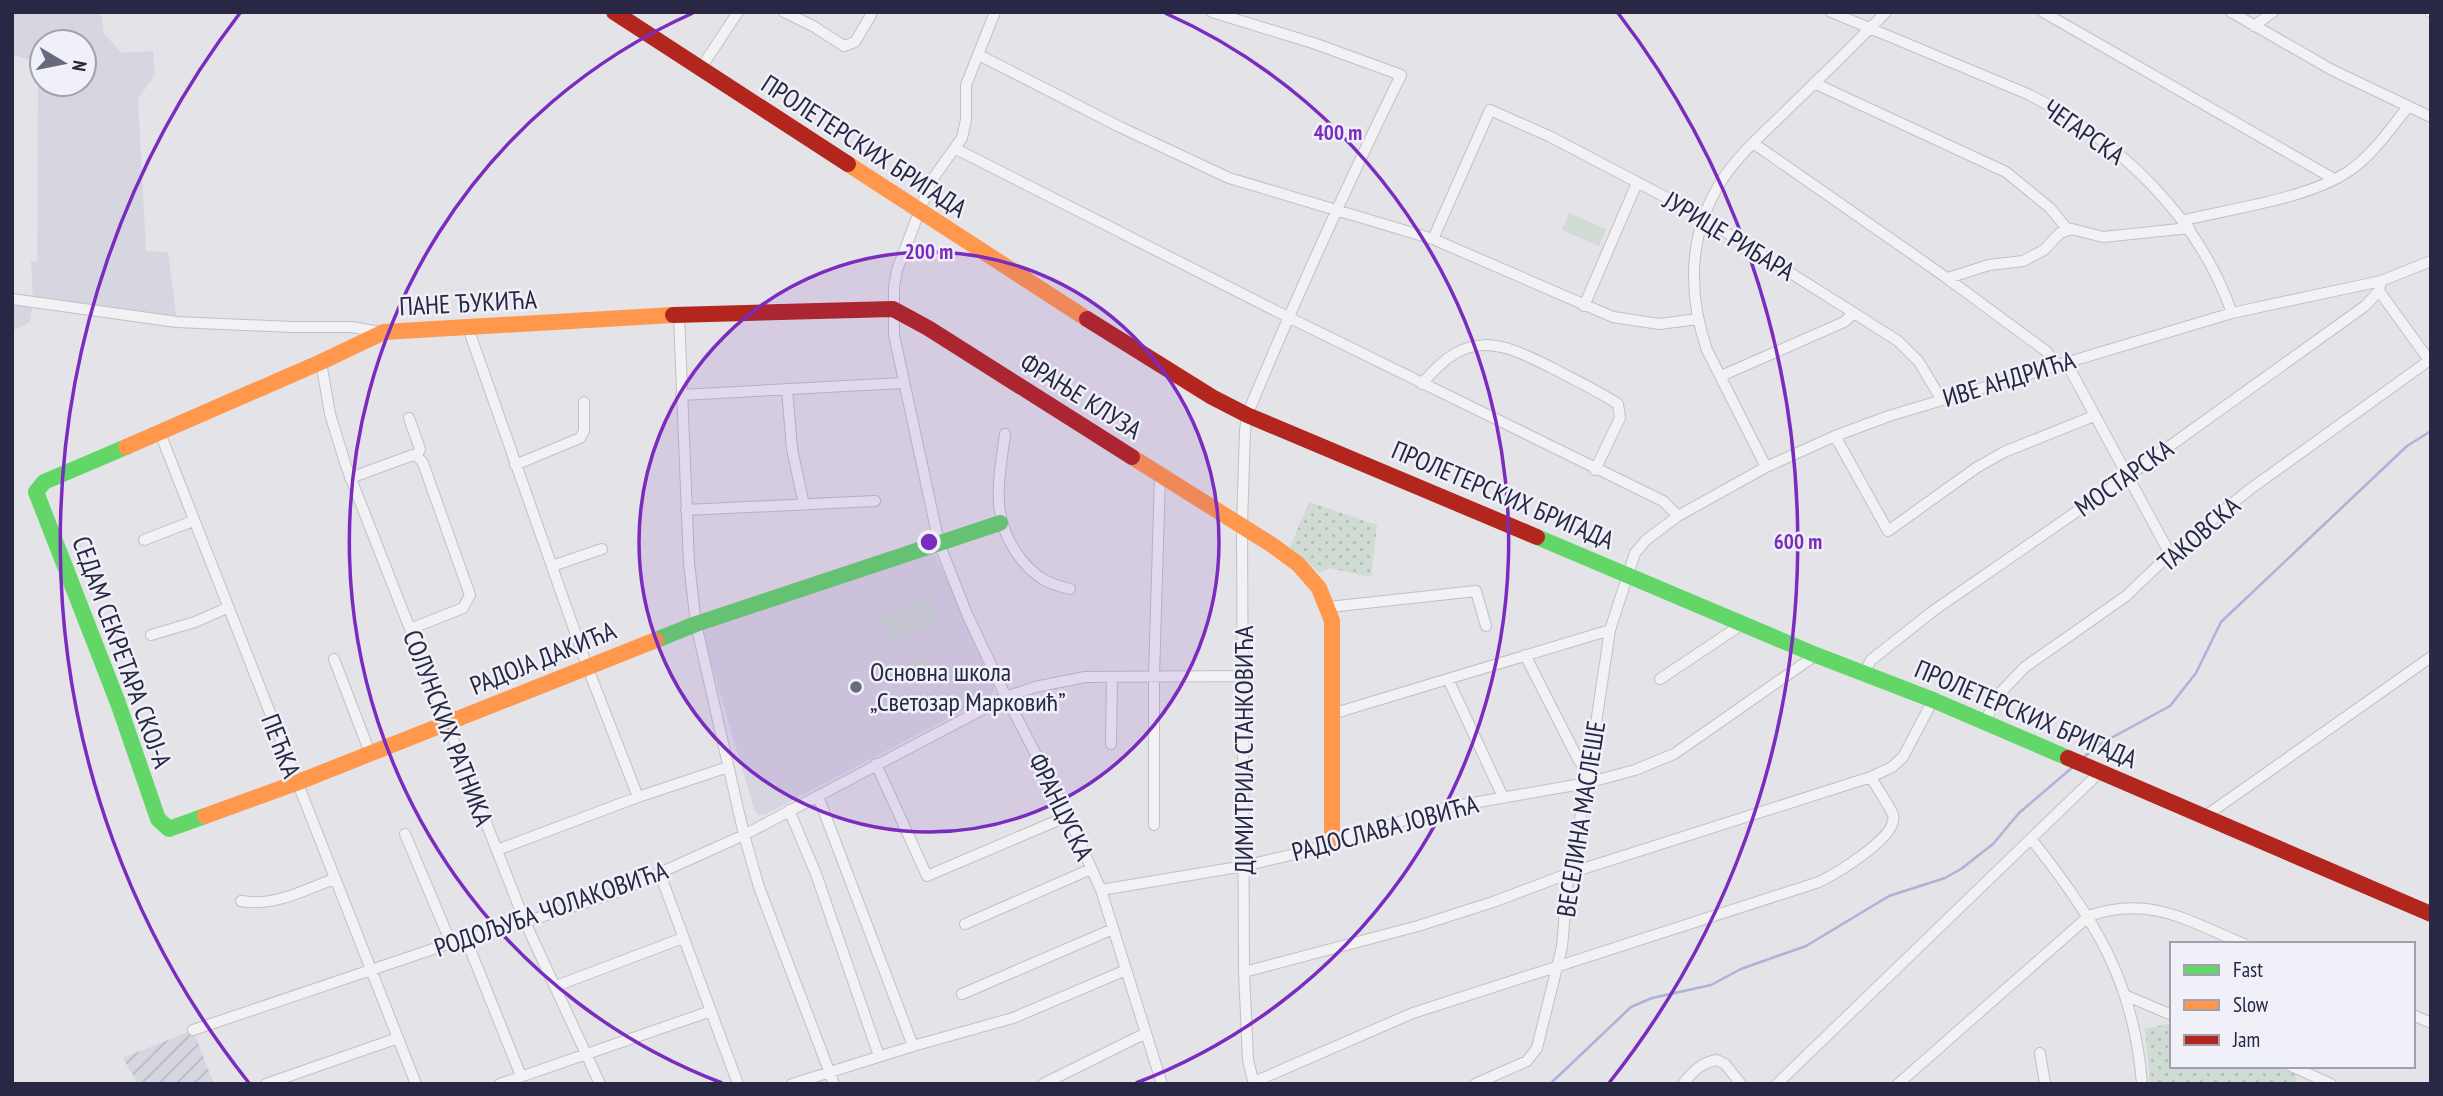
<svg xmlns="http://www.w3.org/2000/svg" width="2443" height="1096" viewBox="0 0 2443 1096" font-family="'PT Sans Narrow',sans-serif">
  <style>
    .built { fill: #d6d6e1; fill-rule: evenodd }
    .industrial { fill: url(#industrial-furrows) }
    .grass { fill: url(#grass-dots) }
    .garden { fill: #d0dbd4 }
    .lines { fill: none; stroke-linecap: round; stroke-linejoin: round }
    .stream { stroke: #aeb2d6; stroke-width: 2.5 }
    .street-casing { stroke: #c0c0c6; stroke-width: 12 }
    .street { stroke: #f2f2f5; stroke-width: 10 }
    .fast { stroke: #63d668; stroke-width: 16 }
    .slow { stroke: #ff974d; stroke-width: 16 }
    .jam { stroke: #b3261e; stroke-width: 16 }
    .ring { fill: none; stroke: #7b2cbf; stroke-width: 3.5 }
    .poi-dot { fill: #69697d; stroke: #f0f0f8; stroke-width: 2.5 }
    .labels { text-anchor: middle; stroke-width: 5; stroke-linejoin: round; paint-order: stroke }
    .street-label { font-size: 26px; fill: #282744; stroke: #f0f0f8 }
    .poi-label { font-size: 26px; fill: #282744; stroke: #f0f0f8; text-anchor: start }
    .centre { fill: #7b2cbf; stroke: #f0f0f8; stroke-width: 3.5 }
    .ring-label { font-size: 21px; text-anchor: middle; font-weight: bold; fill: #7b2cbf; stroke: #f0f0f8; stroke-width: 5; stroke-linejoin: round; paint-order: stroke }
  </style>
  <defs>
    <pattern id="industrial-furrows" width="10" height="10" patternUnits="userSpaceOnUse" patternTransform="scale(1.75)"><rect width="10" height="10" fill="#d6d6e1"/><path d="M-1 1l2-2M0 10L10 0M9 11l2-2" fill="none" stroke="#b8b8c2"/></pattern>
    <pattern id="grass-dots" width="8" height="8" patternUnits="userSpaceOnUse" patternTransform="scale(1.75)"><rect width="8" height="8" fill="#d0dbd4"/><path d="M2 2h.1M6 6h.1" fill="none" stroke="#b3bcb7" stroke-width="1.8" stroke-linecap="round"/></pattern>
  </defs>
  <rect width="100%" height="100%" fill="#e3e3e8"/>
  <path class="built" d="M12,12H101L104,34L122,53L153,51L155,75L138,99L146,251L168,252L177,322L33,303L30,322L12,331V299L33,302L31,261L37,262L38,83L41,64L12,54ZM42,42H84V84H42Z
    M933,550L994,682V691L987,698L766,814L758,815L754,809L701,629Z"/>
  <path class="industrial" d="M193,1030L214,1084H138L123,1058Z"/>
  <path class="grass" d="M1309,502L1377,525L1371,577L1329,568L1320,573L1290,547Z
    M2172,1023V1066H2278L2296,1074L2297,1084H2150L2145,1029Z"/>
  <path class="garden" d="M1569,213L1606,229L1599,246L1562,230Z
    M931,596L941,623L889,642L879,616Z
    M927,657L933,674L894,688L888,671Z"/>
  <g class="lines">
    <path class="stream" d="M2084,757L2100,744L2170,706L2196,673L2221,622L2407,446L2431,431
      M1550,1084L1631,1007L1652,998L1711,985L1741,969L1806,946L1889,896L1945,878L1961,869L1993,844L2019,813L2074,766"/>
    <defs>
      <path id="street" d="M784,12L813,26L844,46L855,42L871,15
        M995,12L966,85V120L962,138L931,181L897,270L894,287V335L939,543L967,614L1006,697L1068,816L1101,890L1162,1084
        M1212,12L1316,44L1401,75C1346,187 1295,300 1247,415L1245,431L1242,526L1244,972L1248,1060L1254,1084
        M1831,12L2030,95C2120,142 2198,216 2232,313
        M2043,12L2334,179
        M2231,12L2332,70L2431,117
        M2430,12L2431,13
        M2254,26L2273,12
        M979,55L1120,127L1229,178L1433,239L1613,317L1659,324L1698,319
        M701,68L738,12
        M1814,83L2006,172L2050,208L2068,230
        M1753,143L1944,276L2046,351L2057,364
        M956,149L1288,317L1663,501L1678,516
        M2184,220C2231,209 2310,198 2349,171C2373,155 2390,129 2408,107
        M1433,239L1490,110L1551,137L1692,211L1854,313L1898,341L1919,362L1941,399
        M1948,278L1989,265L2023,261L2044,250L2060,233L2072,229L2103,237L2189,228
        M2379,291L2429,360
        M12,299L177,322L292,327H351L381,332
        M1584,306L1637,183
        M679,315L689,563L696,624L744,835L759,887L834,1084
        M468,328L587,666L638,797
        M321,362L330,414L346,466L525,922L600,1084
        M2066,362L2170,554
        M1721,376L1844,322L1854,313
        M1422,384C1467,328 1500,341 1556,370C1577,381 1598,391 1618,404L1620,418L1595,470
        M787,389L792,449L804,505
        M681,395L902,383
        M409,418L420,449L417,456
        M160,433L416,1084
        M1005,434C999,481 989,518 1021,559C1035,577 1048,584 1070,589
        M1835,436L1888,531L1976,468L2004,452L2094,416
        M515,465L580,438L584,431V402
        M1766,467L1707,350C1688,295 1688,236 1719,185C1737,155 1766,131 1791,106C1823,75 1855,44 1886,12
        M350,478L413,455L417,456L423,463L470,595L463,608L410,629
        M686,510L875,501
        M144,540L193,521
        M552,566L602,549
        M1329,607L1476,591L1486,626
        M151,635L195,622L227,608
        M1525,655L1579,761L1589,769
        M334,659L370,753
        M1864,673L1871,660L1933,611L2128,476L2365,306L2379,291L2381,281
        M1448,679L1503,797
        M1660,679L1744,623
        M1332,714L1610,630
        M1985,722L1998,695L2025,667L2126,596L2170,554L2249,490L2431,359
        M1111,744L1112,677
        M876,764L927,876L1068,816
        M818,796L913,1046
        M789,810L816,874L879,1056
        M2204,817L2431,657
        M1154,825V676L1160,475
        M405,834L451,943
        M2032,840C2094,919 2134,980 2142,1084
        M497,850L638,797L728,767
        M660,874L738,1084
        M1101,890L1244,866L1299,853L1444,808L1587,783L1635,770L1674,754L1816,655
        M241,901C274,907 304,890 334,879
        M965,924L1091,869
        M466,939L521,1076
        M1244,972L1418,926L1493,902L1570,873L1871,777L1892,767L1903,757L1933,700
        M556,986L683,938
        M962,994L1113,929
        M2127,996L2172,1015
        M2413,1015L2431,1023
        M193,1030L451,943L525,922L615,893L744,835L1006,697L1035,687L1085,677L1243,676
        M2040,1053L2045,1084
        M2291,1066L2331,1084
        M1254,1082L1413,1013L1819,882C1835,874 1899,837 1893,815C1891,808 1876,787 1871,777
        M266,1084L398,1038
        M500,1084L711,1011
        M792,1084L913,1046L1013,1018L1126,970
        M1043,1084L1146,1033
        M1475,1084L1527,1061L1537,1048L1562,947L1567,887L1587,783L1610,630L1635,553L1646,540L1678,516L1766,467L1835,436L1889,416L2232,313L2381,281L2431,261
        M1683,1084C1692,1072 1702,1062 1717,1060L1725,1064L1741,1084
        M1777,1084L2100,772
        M1898,1084L2089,916C2150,895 2188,921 2244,944"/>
    </defs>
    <use href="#street" class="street-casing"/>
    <use href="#street" class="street"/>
    <path class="fast" d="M126,447L44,482L36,492L118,703L158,819L169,829L205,816
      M1537,537L1816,655L1933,700L2068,758
      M656,640L696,624L1000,523"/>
    <path class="slow" d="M848,164L1087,319
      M126,447L321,362L384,332L673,315
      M1132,457L1272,545L1298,564L1319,588L1332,621V842
      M205,816L296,783L656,640"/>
    <path class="jam" d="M614,12L848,164
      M673,315L893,309L928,328L1132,457
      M1087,319L1212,397L1247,415L1537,537
      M2068,758L2431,914"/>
  </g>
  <circle cx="929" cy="542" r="290" fill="#7b2cbf" fill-opacity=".12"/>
  <g class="ring">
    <circle cx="929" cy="542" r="290"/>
    <path d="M722 1083A579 579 0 0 1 693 13M1165 13A579 579 0 0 1 1136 1083"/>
    <path d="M249 1083A869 869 0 0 1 240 13M1618 13A869 869 0 0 1 1609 1083"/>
  </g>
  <circle class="poi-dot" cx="856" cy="687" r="7"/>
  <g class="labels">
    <g class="street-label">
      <text transform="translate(2084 132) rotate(35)" y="9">ЧЕГАРСКА</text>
      <text transform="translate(864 146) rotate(33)" y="9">ПРОЛЕТЕРСКИХ БРИГАДА</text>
      <text transform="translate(1729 236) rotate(31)" y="9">ЈУРИЦЕ РИБАРА</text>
      <text transform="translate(468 303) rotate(-3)" y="9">ПАНЕ ЂУКИЋА</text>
      <text transform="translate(2009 379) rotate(-17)" y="9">ИВЕ АНДРИЋА</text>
      <text transform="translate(1081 396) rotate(32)" y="9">ФРАЊЕ КЛУЗА</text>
      <text transform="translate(2124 478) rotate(-35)" y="9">МОСТАРСКА</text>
      <text transform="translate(1503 495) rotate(23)" y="9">ПРОЛЕТЕРСКИХ БРИГАДА</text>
      <text transform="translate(2199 534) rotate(-41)" y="9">ТАКОВСКА</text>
      <text transform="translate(122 652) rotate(70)" y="9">СЕДАМ СЕКРЕТАРА СКОЈ-А</text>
      <text transform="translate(543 658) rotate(-22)" y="9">РАДОЈА ДАКИЋА</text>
      <text transform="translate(2026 714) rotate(23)" y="9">ПРОЛЕТЕРСКИХ БРИГАДА</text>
      <text transform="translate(448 728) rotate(69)" y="9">СОЛУНСКИХ РАТНИКА</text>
      <text transform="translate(281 746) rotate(69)" y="9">ПЕЋКА</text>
      <text transform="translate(1244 750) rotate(-90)" y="9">ДИМИТРИЈА СТАНКОВИЋА</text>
      <text transform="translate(1061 807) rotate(64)" y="9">ФРАНЦУСКА</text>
      <text transform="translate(1581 819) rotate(-81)" y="9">ВЕСЕЛИНА МАСЛЕШЕ</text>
      <text transform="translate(1385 828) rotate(-15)" y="9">РАДОСЛАВА ЈОВИЋА</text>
      <text transform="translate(551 909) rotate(-19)" y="9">РОДОЉУБА ЧОЛАКОВИЋА</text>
    </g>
    <g class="poi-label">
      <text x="870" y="681">Основна школа<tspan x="870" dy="30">„Светозар Марковић”</tspan></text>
    </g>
  </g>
  <circle cx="929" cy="542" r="10" class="centre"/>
  <g class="ring-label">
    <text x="1338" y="140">400 m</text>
    <text x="929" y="259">200 m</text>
    <text x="1798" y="549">600 m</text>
  </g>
  <rect width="2443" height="1096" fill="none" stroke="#282744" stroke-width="28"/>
  <rect x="2170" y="942" width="245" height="126" fill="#f0f0f8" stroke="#a0a0b0" stroke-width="2"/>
  <rect x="2184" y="965" width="35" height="10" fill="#63d668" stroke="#a0a0b0" stroke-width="2"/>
  <text x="2233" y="977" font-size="21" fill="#282744">Fast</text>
  <rect x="2184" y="1000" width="35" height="10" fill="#ff974d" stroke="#a0a0b0" stroke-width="2"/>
  <text x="2233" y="1012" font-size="21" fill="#282744">Slow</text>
  <rect x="2184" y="1035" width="35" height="10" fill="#b3261e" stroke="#a0a0b0" stroke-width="2"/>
  <text x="2233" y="1047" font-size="21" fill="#282744">Jam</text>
  <g transform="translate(63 63) rotate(100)"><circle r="33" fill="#f0f0f8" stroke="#a0a0b0" stroke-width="2"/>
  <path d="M0-5L12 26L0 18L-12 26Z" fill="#69697d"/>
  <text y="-10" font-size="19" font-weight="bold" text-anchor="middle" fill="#282744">N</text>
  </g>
</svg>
